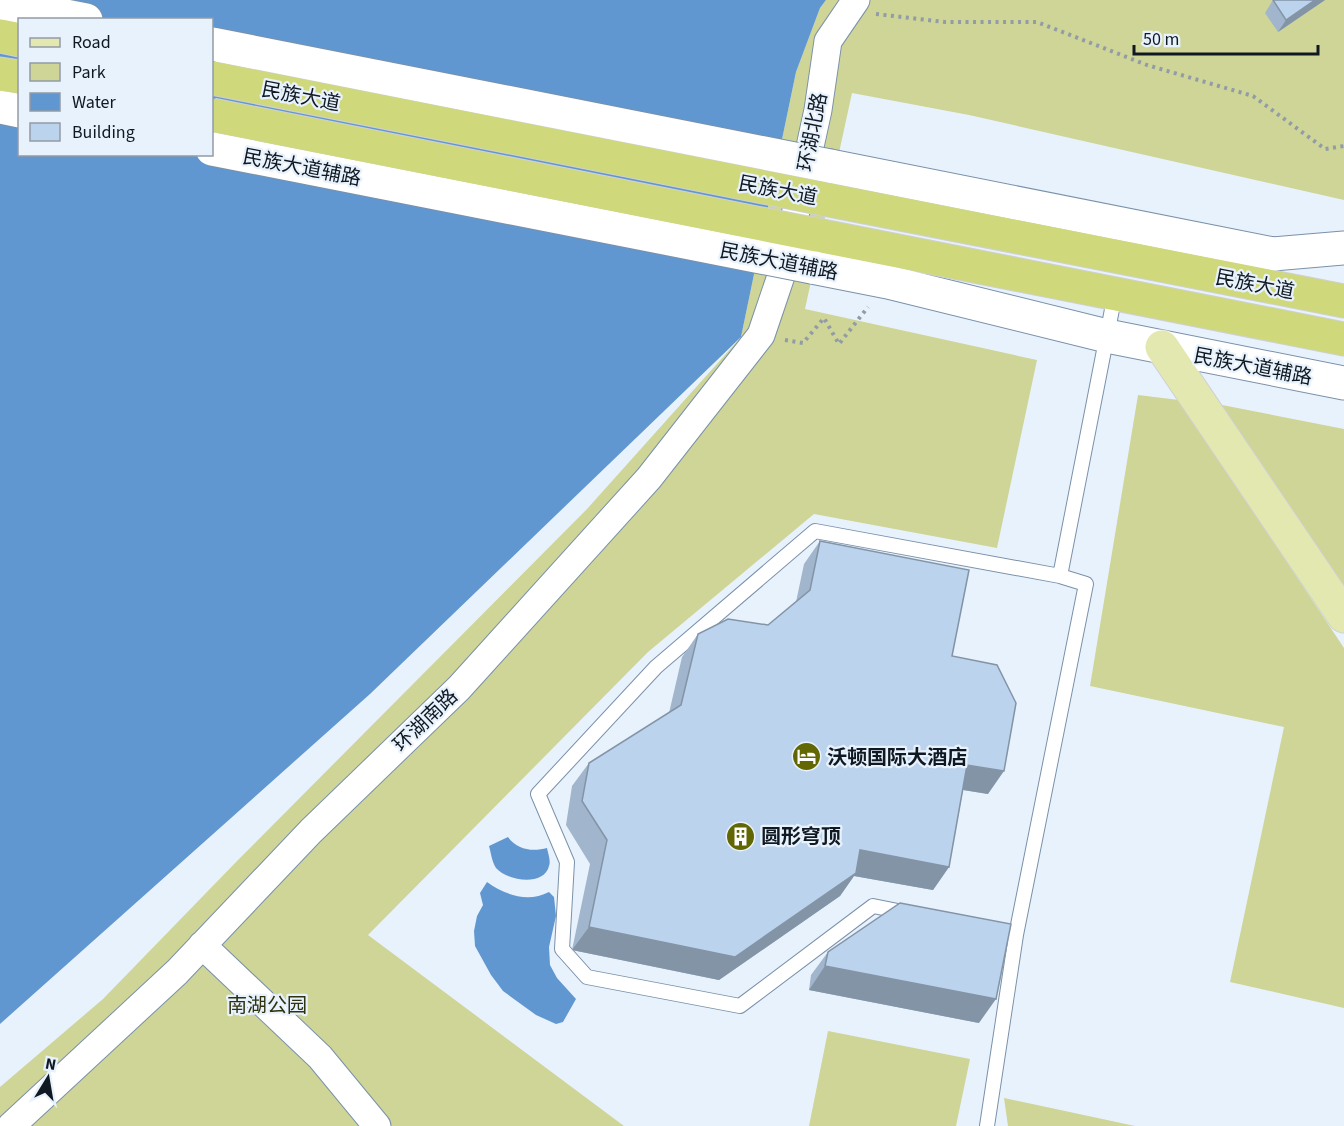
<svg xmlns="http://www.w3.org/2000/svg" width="1344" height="1126" viewBox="0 0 1344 1126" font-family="'Source Sans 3','Noto Sans SC',sans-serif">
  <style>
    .green { fill: #ced596 }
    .water { fill: #6197d0; fill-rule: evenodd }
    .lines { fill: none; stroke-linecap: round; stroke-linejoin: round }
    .lane-casing { stroke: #7a91a9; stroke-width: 16 }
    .street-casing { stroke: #7a91a9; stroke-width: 29 }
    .secondary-casing { stroke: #7a91a9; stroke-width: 35 }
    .primary-casing { stroke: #cfd1d3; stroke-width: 35 }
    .highway-casing { stroke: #cfd1d3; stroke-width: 35 }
    .path { stroke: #929ca6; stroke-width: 4; stroke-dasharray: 3 4.5; stroke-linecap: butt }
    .lane { stroke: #fff; stroke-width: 14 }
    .street { stroke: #fff; stroke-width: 27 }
    .secondary { stroke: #fff; stroke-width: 33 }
    .primary { stroke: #e2e8af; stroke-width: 33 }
    .highway { stroke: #cfd87a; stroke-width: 33 }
    .secondary-bridge-casing { stroke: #7a91a9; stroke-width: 35; stroke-linecap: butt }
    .highway-bridge-casing { stroke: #cfd1d3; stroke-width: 35; stroke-linecap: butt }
    .secondary-bridge { stroke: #fff; stroke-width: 33 }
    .highway-bridge { stroke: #cfd87a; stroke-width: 33 }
    .wall { fill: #a1b5cc }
    .shaded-wall { fill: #8394a6 }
    .building { fill: #bbd3ed; stroke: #8394a6; stroke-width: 1.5 }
    .labels { text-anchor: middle; stroke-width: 4.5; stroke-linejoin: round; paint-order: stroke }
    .street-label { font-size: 20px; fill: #101922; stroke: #e8f2fd }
    .poi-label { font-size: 20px; font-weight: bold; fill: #101922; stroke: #e8f2fd; text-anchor: start }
    .park-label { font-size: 20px; fill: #2f320f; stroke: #e8f2fd }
  </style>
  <rect width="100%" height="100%" fill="#e8f2fd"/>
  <path class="green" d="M826,0H1344V200L969,115L852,93L805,309L1037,360L997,548L814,514L648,652L368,935L624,1126H0V1087L103,999L238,860L587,509L741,337L796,72L820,8Z
    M1138,395L1179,400L1344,648V1008L1230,982L1284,727L1090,686Z
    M1217,404L1344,429V588Z
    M828,1031L970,1059L956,1126H809Z
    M1004,1098L1135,1126H1008Z"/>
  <path class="water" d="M0,0H826L820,8L796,72L741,337L370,694L0,1024ZM20,20H212V154H20Z
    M508,837C517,850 533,852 547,848C548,853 551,861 549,866C544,887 507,881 496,868C492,862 491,853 489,846Z
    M487,882C505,895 528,903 549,892L554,897L556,916L549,947L550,965L557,978L576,999L563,1022L556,1024L536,1015L503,991L491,975L475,946L474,931L477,916L483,905L480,893Z"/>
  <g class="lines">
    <defs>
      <path id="lane" d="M908,913L873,906L740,1006L587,977L562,949L567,862L538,794L656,667L815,531L1060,576L1115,294
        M992,930L1016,935L1086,584L1060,576
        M987,1126L1016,935"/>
      <path id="street" d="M202,945L320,1057L377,1126
        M11,1126L177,972L311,831L459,688L649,478L761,335L783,270L818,110L828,41L856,0"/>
      <path id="secondary" d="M0,3L86,20
        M0,107L20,111
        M830,166L1273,254L1344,248
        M812,267L888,282L1107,336L1344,383"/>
      <path id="primary" d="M1162,347L1344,616"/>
      <path id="highway" d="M0,36L20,40
        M0,74L20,77
        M824,199L1344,301
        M817,235L1344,339"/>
    </defs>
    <use href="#lane" class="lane-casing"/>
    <use href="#street" class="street-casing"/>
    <use href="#secondary" class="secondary-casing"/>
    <use href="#primary" class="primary-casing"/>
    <use href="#highway" class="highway-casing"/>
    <path class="path" d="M876,14L945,22H1037L1147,65L1253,96L1325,149L1344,146
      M785,340L803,343L824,318L839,344L868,307"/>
    <use href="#lane" class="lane"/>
    <use href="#street" class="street"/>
    <use href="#secondary" class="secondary"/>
    <use href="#primary" class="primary"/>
    <use href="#highway" class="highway"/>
    <defs>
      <path id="secondary-bridge" d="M212,44L830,166
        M212,149L812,267"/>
      <path id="highway-bridge" d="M212,78L824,199
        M212,115L817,235"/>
    </defs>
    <use href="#secondary-bridge" class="secondary-bridge-casing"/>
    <use href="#highway-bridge" class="highway-bridge-casing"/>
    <use href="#secondary-bridge" class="secondary-bridge"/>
    <use href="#highway-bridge" class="highway-bridge"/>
  </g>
  <path class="wall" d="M1273,0H1325L1278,32L1265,13Z
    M820,541L952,656L988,794L963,790L949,867L933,890L854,876L840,896L719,980L572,950L590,864L566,825L572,786L589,763L669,713L682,657L698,634L768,625L796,602L804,564Z
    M828,952L979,1023L809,990L811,975Z"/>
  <path class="shaded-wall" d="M1315,0H1325L1278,32L1286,20Z
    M967,765L1004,771L988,794L951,788Z
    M860,850L949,867L933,890L854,876L840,896L719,980L572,950L589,927Z
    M825,966L996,999L979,1023L809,990Z"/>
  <path class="building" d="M1273,0H1315L1286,20Z
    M820,541L969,570L952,656L997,665L1016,703L1004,771L967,765L949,867L860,850L856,873L735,957L589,927L607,840L582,801L589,763L681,705L698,634L728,619L768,625L810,590Z
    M900,903L1011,924L996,999L825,966L828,952Z"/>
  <defs>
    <symbol id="hotel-disc" viewBox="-11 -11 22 22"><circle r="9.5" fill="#626704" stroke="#e8f2fd"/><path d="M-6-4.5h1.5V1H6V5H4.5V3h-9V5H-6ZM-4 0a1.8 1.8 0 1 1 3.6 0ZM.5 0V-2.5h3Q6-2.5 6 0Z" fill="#fff"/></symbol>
    <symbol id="building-disc" viewBox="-11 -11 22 22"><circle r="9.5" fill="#626704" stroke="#e8f2fd"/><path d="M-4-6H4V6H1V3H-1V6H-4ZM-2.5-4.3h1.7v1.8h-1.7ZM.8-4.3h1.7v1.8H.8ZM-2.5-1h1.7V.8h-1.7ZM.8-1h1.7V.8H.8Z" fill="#fff"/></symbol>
  </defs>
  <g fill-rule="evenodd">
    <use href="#hotel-disc" x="790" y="740" width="33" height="33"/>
    <use href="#building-disc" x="724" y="820" width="33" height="33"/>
  </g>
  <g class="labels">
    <g class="street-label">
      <text transform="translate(301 96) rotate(11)" y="7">民族大道</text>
      <text transform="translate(812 132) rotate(-79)" y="7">环湖北路</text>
      <text transform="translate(302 167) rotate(11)" y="7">民族大道辅路</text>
      <text transform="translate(778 190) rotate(11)" y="7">民族大道</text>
      <text transform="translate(779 261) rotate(11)" y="7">民族大道辅路</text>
      <text transform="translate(1255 284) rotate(11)" y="7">民族大道</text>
      <text transform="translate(1253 366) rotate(11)" y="7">民族大道辅路</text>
      <text transform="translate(425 720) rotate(-44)" y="7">环湖南路</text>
    </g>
    <g class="poi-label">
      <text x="827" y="764">沃顿国际大酒店</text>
      <text x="761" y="843">圆形穹顶</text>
    </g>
    <g class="park-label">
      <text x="267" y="1012">南湖公园</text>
    </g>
  </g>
  <rect x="18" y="18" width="195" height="138" fill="#e8f2fd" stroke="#929ba5" stroke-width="1.5"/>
  <rect x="30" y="38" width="30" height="9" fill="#e2e8af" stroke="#929ba5" stroke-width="1.5"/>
  <text x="72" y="48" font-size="18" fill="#101922">Road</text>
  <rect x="30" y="63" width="30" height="18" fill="#ced596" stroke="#929ba5" stroke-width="1.5"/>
  <text x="72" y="78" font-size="18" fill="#101922">Park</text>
  <rect x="30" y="93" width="30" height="18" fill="#6197d0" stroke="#929ba5" stroke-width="1.5"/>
  <text x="72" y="108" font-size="18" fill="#101922">Water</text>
  <rect x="30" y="123" width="30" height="18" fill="#bbd3ed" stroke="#929ba5" stroke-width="1.5"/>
  <text x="72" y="138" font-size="18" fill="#101922">Building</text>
  <g transform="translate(48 1078) rotate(11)" stroke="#e8f2fd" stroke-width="4.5" paint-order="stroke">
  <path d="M0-4.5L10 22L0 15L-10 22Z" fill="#101922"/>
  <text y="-9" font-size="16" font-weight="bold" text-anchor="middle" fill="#101922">N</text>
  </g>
  <path d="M1134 45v9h184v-9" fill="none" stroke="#101922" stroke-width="3"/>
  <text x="1143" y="45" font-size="18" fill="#101922" stroke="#e8f2fd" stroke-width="4.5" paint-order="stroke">50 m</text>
</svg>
